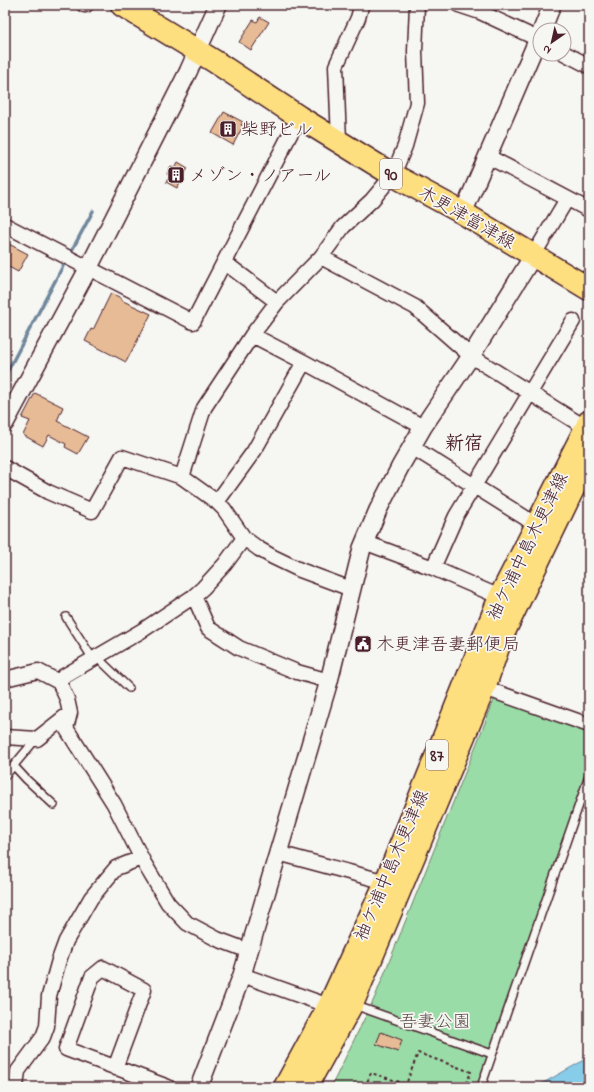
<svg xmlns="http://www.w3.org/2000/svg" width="594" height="1092" viewBox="0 0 594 1092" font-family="'Indie Flower','Klee One',sans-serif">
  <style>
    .green { fill: #99dca7; stroke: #727e69 }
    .water { fill: #87cce8; stroke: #6f879c }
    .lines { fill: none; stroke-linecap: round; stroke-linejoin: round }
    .stream { stroke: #6f879c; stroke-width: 3.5 }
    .building { fill: #e6bb96; stroke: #4a1f2b }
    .service-casing { stroke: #4a1f2b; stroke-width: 10 }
    .minor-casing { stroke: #4a1f2b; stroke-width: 17 }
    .tertiary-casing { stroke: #4a1f2b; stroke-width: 20 }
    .primary-casing { stroke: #4a1f2b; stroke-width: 25 }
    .path { stroke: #4a1f2b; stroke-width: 2; stroke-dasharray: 3 3; stroke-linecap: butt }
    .service { stroke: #f6f6f2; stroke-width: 7 }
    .minor { stroke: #f6f6f2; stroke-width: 14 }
    .tertiary { stroke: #f6f6f2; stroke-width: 17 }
    .primary { stroke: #fddf80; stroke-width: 22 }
    .labels { text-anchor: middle; stroke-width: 3.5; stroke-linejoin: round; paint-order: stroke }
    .shield { fill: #f6f6f2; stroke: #7e6067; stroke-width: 1 }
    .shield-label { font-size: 17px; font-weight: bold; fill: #4a1f2b }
    .poi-label { font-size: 18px; fill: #4a1f2b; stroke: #f6f6f2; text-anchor: start }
    .street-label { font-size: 18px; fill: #4a1f2b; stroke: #f6f6f2 }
    .park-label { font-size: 18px; fill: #5e4e4a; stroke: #f6f6f2 }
    .neighbourhood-label { font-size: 19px; font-weight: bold; fill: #4a1f2b; stroke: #f6f6f2 }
  </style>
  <rect width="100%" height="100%" fill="#f6f6f2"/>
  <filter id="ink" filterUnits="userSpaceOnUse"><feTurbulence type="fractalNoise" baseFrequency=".025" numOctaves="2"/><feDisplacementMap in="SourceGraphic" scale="8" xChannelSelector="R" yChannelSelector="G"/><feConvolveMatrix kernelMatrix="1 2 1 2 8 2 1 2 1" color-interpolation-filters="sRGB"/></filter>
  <g filter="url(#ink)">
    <path class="green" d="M497,693L589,725V776L480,1087H331L375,997Z"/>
    <path class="water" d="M586,1059L589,1060V1087H536Z"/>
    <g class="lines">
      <path class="stream" d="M71,252L93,211
        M5,376L63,266"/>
    </g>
    <path class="building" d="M260,17L269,22L251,50L239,42L253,20L257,22Z
      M224,112L243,122L241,125L243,126L233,145L212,133Z
      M178,162L188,168L177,188L166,182L170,176L167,174L171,166L175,168Z
      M5,242L28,254L18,272L5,265Z
      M111,293L121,298V300L151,314L126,362L85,341L91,329L93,330Z
      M35,393L63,407L57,421L88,437L78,454L65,447L66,444L49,435L43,446L23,435L30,421L22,418Z
      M381,1032L402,1040L398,1052L376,1044Z"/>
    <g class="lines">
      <defs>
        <path id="service" d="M5,6V5
          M66,617L93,659
          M97,657L129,688
          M14,766L26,779L54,805
          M5,776L36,739
          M354,1005L492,1054
          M481,1087L589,776"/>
        <path id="minor" d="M84,5H86
          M459,5L480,12L540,40
          M564,53L589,66
          M339,141L336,66L358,18L361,7
          M487,156L589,210
          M5,225L193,322L299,117
          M533,256L567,199
          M321,257L415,307L471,356L586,428
          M224,262L277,302
          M252,335L304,362L423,427
          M412,447L524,517L536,526
          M5,468L48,492L92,511L122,457L182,477L217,502L224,509L244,538L259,549L273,557L300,570L351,589
          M182,477L204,408L252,335L277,302L321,257L343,227L372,200L393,175L405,146L417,103L415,51L417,5
          M217,502L254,451L304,362
          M364,542L433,568L500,597
          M433,568L456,516L573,321
          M194,596L208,628L239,648L297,672L329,681
          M5,679L38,671L59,682L67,699L70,713L66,728L114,804L144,863L168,903L187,923L217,939L249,951
          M59,682L64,676L143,630L194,596L203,588L225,564L244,538
          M476,685L589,725
          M5,737L37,739L70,713
          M278,853L386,882
          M242,975L329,1006
          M115,1068L144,990L103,968L92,977L66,1049L168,1087
          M16,1087L18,1071L43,1037L47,1026L49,996L59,960L66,941L91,898L116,868L141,858"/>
        <path id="tertiary" d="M542,30L552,5
          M463,213L540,34
          M5,423L88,269L188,72L218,5
          M199,1087L242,975L249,951L329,681L362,548L378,510L400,467L423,427L471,356L533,256"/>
        <path id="primary" d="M122,5L214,61L299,117L393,175L463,213L589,289
          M285,1087L329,1006L386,882L500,597L589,422
          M306,1087L353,1002L484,688L502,636L589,456"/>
      </defs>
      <use href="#service" class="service-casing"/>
      <use href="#minor" class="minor-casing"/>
      <use href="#tertiary" class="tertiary-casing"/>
      <use href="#primary" class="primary-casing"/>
      <path class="path" d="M365,1087L371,1073L406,1084
        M405,1087L418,1053L471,1072L465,1087"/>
      <use href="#service" class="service"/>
      <use href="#minor" class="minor"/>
      <use href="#tertiary" class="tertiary"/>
      <use href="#primary" class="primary"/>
    </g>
  </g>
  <defs>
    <symbol id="building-square" viewBox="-11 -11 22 22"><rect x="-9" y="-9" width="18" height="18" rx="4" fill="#4a1f2b" stroke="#f6f6f2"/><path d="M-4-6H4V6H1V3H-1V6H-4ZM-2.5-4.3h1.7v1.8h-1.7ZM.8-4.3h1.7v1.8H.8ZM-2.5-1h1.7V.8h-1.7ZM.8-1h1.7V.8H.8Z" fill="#fff"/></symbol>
    <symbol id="civic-square" viewBox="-11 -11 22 22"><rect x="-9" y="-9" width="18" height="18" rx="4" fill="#4a1f2b" stroke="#f6f6f2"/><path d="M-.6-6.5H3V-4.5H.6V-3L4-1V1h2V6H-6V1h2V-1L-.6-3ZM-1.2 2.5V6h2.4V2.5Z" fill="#fff"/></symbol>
  </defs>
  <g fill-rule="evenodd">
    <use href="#building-square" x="218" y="119" width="20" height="20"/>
    <use href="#building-square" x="166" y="165" width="20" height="20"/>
    <use href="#civic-square" x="353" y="634" width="20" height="20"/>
  </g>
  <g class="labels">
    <g class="shield">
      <rect x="380" y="159" width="22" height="30" rx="3"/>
      <rect x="426" y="740" width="22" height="30" rx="3"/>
    </g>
    <g class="shield-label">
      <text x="391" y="180">90</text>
      <text x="437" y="761">87</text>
    </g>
    <g class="poi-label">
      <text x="241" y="135">柴野ビル</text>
      <text x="189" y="181">メゾン・ノアール</text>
      <text x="376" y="650">木更津吾妻郵便局</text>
    </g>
    <g class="street-label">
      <text transform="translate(467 217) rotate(30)" y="6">木更津富津線</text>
      <text transform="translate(527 546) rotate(-64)" y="6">袖ケ浦中島木更津線</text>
      <text transform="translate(391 865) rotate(-67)" y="6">袖ケ浦中島木更津線</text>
    </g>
    <g class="park-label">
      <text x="435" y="1027">吾妻公園</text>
    </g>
    <g class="neighbourhood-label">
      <text x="464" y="449">新宿</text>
    </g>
  </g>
  <rect width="594" height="1092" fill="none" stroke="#f6f6f2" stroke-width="20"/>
  <rect x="10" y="10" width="574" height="1072" fill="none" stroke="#4a1f2b" stroke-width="1.5" filter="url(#ink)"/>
  <g transform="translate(552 42) rotate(214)"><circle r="19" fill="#f6f6f2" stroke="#b1a0a2"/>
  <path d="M0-3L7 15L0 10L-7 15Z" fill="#4a1f2b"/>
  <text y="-6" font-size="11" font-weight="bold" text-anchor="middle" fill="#4a1f2b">N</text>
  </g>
</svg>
